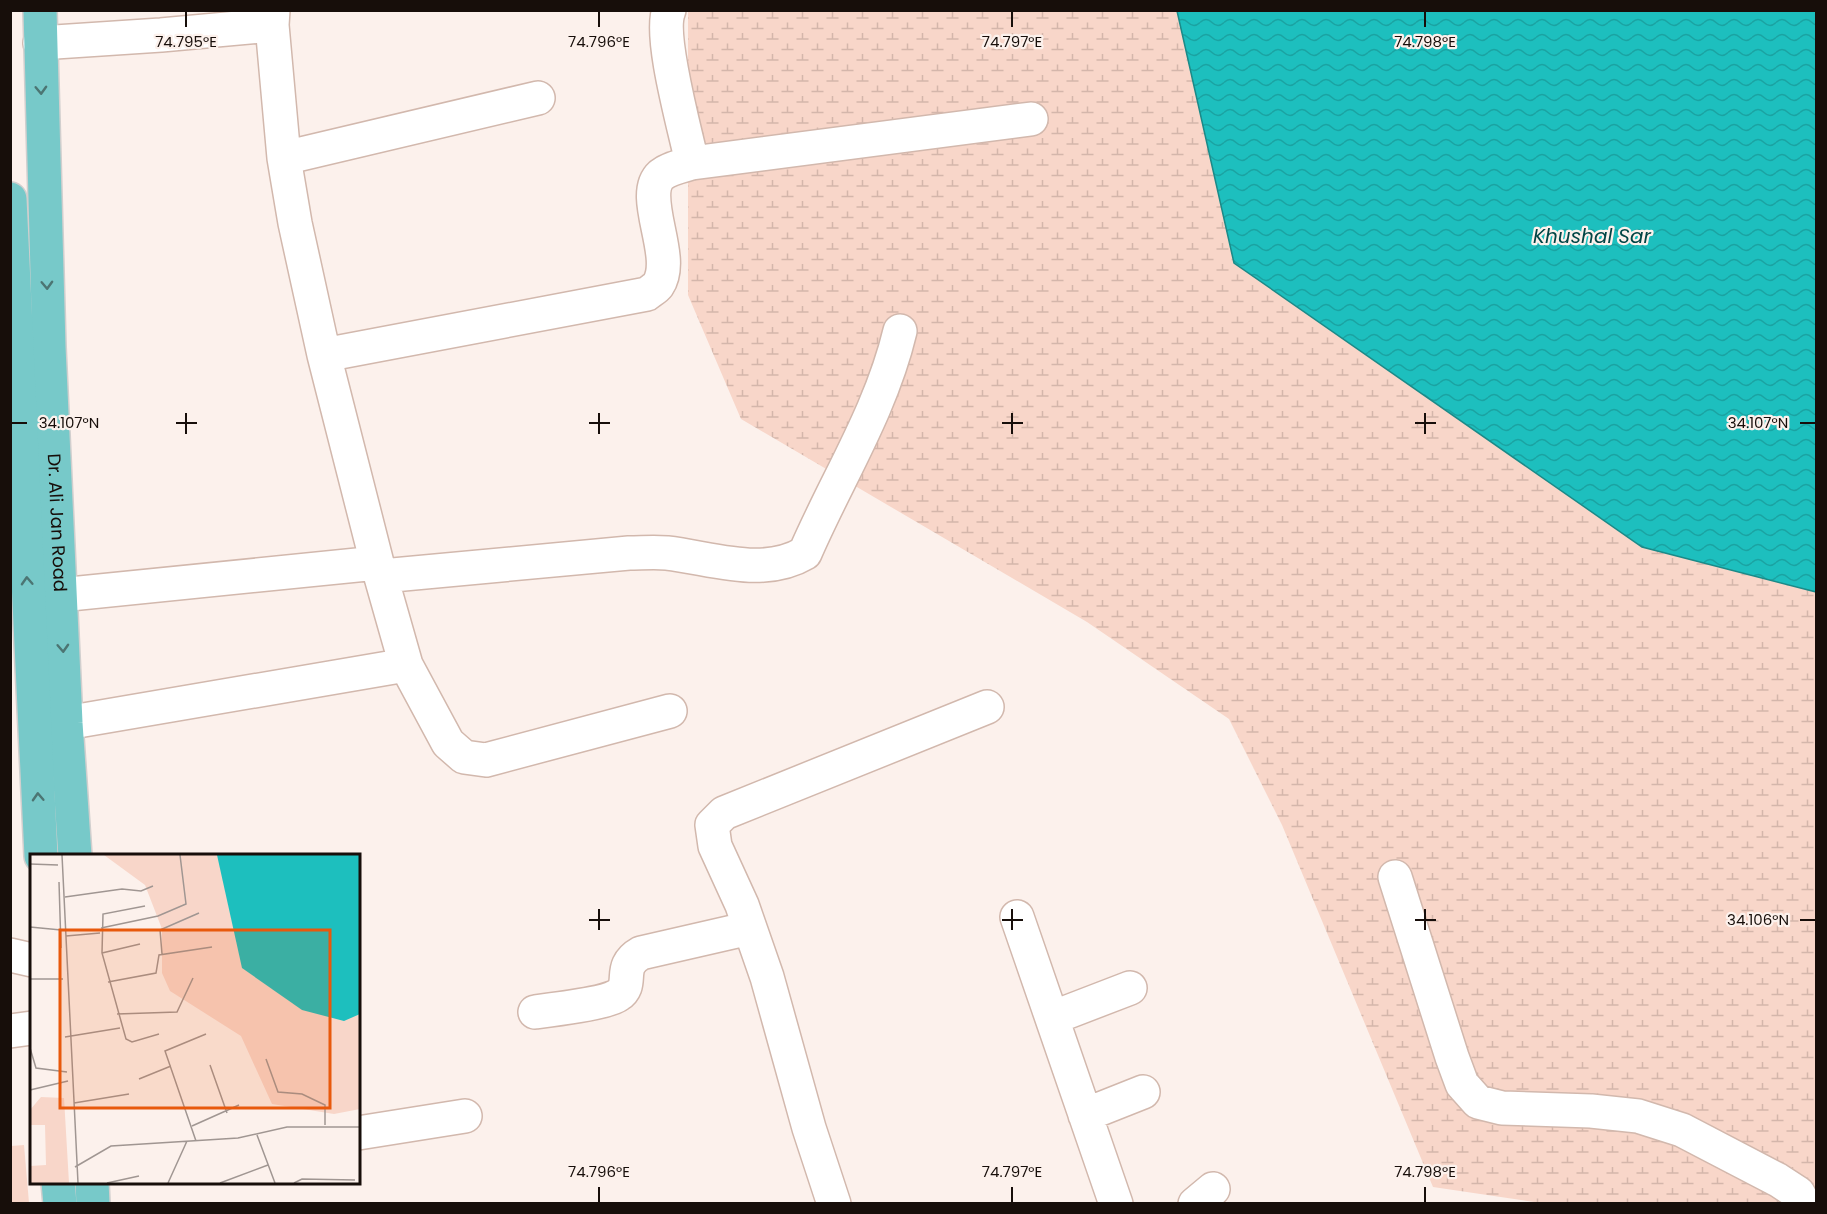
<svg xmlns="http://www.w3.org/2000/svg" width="1827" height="1214" viewBox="0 0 1827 1214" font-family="Poppins,sans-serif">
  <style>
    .wetland { fill: url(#wetland-marsh) }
    .park { fill: #f8d6c9 }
    .water { fill: url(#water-waves); stroke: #1b8a88; stroke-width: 1.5 }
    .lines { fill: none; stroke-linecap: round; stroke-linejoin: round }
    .minor-casing { stroke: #d2b8ad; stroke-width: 36 }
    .major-casing { stroke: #d1cfce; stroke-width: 36 }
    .minor { stroke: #fff; stroke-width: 33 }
    .major { stroke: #77c9c9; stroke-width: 33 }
    .oneway { stroke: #4c7573 }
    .ticks { fill: none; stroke: #170e0a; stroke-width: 2 }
    .labels { text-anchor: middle; stroke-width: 4.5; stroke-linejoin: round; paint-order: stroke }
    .street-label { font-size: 18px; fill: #170e0a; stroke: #fcf1ec }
    .water-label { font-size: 20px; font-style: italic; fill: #004545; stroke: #fcf1ec }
    .inset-road { fill: none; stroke: #a09692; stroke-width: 1.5 }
    .view { fill: #e8590c; fill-opacity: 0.15; stroke: #e8590c; stroke-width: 3 }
    .inset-edge { fill: none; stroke: #170e0a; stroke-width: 3 }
    .ticks-label { font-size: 15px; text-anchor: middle; fill: #170e0a; stroke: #fcf1ec; stroke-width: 4.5; stroke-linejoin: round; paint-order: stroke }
  </style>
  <defs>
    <pattern id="wetland-marsh" width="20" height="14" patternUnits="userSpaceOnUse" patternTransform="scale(1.5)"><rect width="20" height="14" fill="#f8d6c9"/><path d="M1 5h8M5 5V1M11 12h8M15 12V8" fill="none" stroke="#d4b6ab"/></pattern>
    <pattern id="water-waves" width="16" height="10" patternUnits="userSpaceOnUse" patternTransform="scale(1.5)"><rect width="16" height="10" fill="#1dbfbe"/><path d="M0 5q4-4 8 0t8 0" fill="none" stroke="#1aa3a2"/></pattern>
  </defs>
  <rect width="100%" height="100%" fill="#fcf1ec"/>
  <path class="wetland" d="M688,11H1816V1203L1548,1204L1433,1187L1282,825L1229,719L1087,622L741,419L688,295Z"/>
  <path class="park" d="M24,1145L29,1203H11V1146Z"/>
  <path class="water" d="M1177,11H1816V592L1642,547L1234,263Z"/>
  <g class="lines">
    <defs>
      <path id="minor" d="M273,10L272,25L284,158L295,223L324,355L377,563L406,665L448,743L464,757L486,760L670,711
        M669,10C658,35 686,133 692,163
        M40,43L161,35L272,25
        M284,158L538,98
        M324,355L647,294C650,291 655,289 658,285C677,257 638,196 661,175C670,168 682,166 692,163L1031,119
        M382,576L629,553C641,553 654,552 667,553C712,558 763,578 805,553C837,479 881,411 900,331
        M60,595L377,563
        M38,726L66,723L406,665
        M1395,877L1452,1057L1462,1084L1478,1102L1502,1108L1591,1111L1638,1116L1682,1130L1778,1180L1798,1193L1804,1204
        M1017,917L1116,1204
        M10,955L32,960
        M535,1012C551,1010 608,1003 618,995C635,984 616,967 641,953L750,928
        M1052,1018L1130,988
        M10,1031L32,1028
        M1085,1115L1143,1092
        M358,1133L465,1116
        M834,1204L809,1128L767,977L742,905L715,846L712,825L724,813L987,707
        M1195,1204L1213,1189"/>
      <g id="major">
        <path id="s1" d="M40,10L49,347L66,723L75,856"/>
        <path d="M10,199L41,856"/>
        <path d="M58,1182L60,1204"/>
        <path d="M92,1182L93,1204"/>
      </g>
    </defs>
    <use href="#minor" class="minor-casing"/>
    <use href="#major" class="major-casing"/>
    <use href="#minor" class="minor"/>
    <use href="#major" class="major"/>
  </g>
  <defs><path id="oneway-chevron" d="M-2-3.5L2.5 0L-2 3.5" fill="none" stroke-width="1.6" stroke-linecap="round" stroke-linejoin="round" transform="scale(1.5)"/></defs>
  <g class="oneway">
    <use href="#oneway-chevron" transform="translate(41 90) rotate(88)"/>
    <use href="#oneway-chevron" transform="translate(47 285) rotate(88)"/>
    <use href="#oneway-chevron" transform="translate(27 581) rotate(-93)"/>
    <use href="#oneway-chevron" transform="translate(63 648) rotate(87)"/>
    <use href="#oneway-chevron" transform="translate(38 797) rotate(-93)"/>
  </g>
  <path class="ticks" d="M186,12V27M599,12V27M1012,12V27M1425,12V27M186,413V434M599,413V434M1012,413V434M1425,413V434M12,423H27M176,423H197M589,423H610M1002,423H1023M1415,423H1436M1800,423H1815M599,909V930M1012,909V930M1425,909V930M589,920H610M1002,920H1023M1415,920H1436M1800,920H1815M599,1187V1202M1012,1187V1202M1425,1187V1202"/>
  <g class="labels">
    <g class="street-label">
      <text dy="6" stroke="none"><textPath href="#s1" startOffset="513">Dr. Ali Jan Road</textPath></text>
    </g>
    <g class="water-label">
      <text x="1592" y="243">Khushal Sar</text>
    </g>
  </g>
  <g transform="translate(30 854)">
    <rect width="330" height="330" fill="#fcf1ec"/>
    <path d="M74,1H330V255L304,260L242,250L211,182L140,137L132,119V75L115,31Z" fill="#f8d6c9"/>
    <path d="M11,243L34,244L39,329H0V312L16,311L15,271H0V256Z" fill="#f8d6c9"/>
    <path d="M187,1H330V160L314,167L272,156L212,114Z" fill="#1dbfbe"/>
    <path class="inset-road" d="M32,1L48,329M0,10L28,11M29,28L31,94M35,43L92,35L111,37L123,32M115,52L73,60L72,99L96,185L102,188L129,180M0,73L31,76M71,74L128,62L156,50L150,1M36,82L70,79M72,99L110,90M132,100L130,76L169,59M0,125H33M78,128L126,119L129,101L182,93M87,160L147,158L163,124M35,183L90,174M0,194L6,214L37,218M236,205L248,238L272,240L295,251V271M180,211L197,259M109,225L141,212M0,236L38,227M44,249L99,240M162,272L209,251M227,281L245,329M166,287L135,197L176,180M45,313L81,292L208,284L257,273H330M77,329L109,322M138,329L157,287M190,329L238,311M264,329L272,325L325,326"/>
    <path class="view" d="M30,76H300V254H30Z"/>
    <rect width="330" height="330" class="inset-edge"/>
  </g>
  <g class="ticks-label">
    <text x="186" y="47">74.795°E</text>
    <text x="599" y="47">74.796°E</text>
    <text x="1012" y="47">74.797°E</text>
    <text x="1425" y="47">74.798°E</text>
    <text x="69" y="428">34.107°N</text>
    <text x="1758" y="428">34.107°N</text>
    <text x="1758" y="925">34.106°N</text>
    <text x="599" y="1177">74.796°E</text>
    <text x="1012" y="1177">74.797°E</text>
    <text x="1425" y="1177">74.798°E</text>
  </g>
  <rect width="1827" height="1214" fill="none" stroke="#170e0a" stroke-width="24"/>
</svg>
